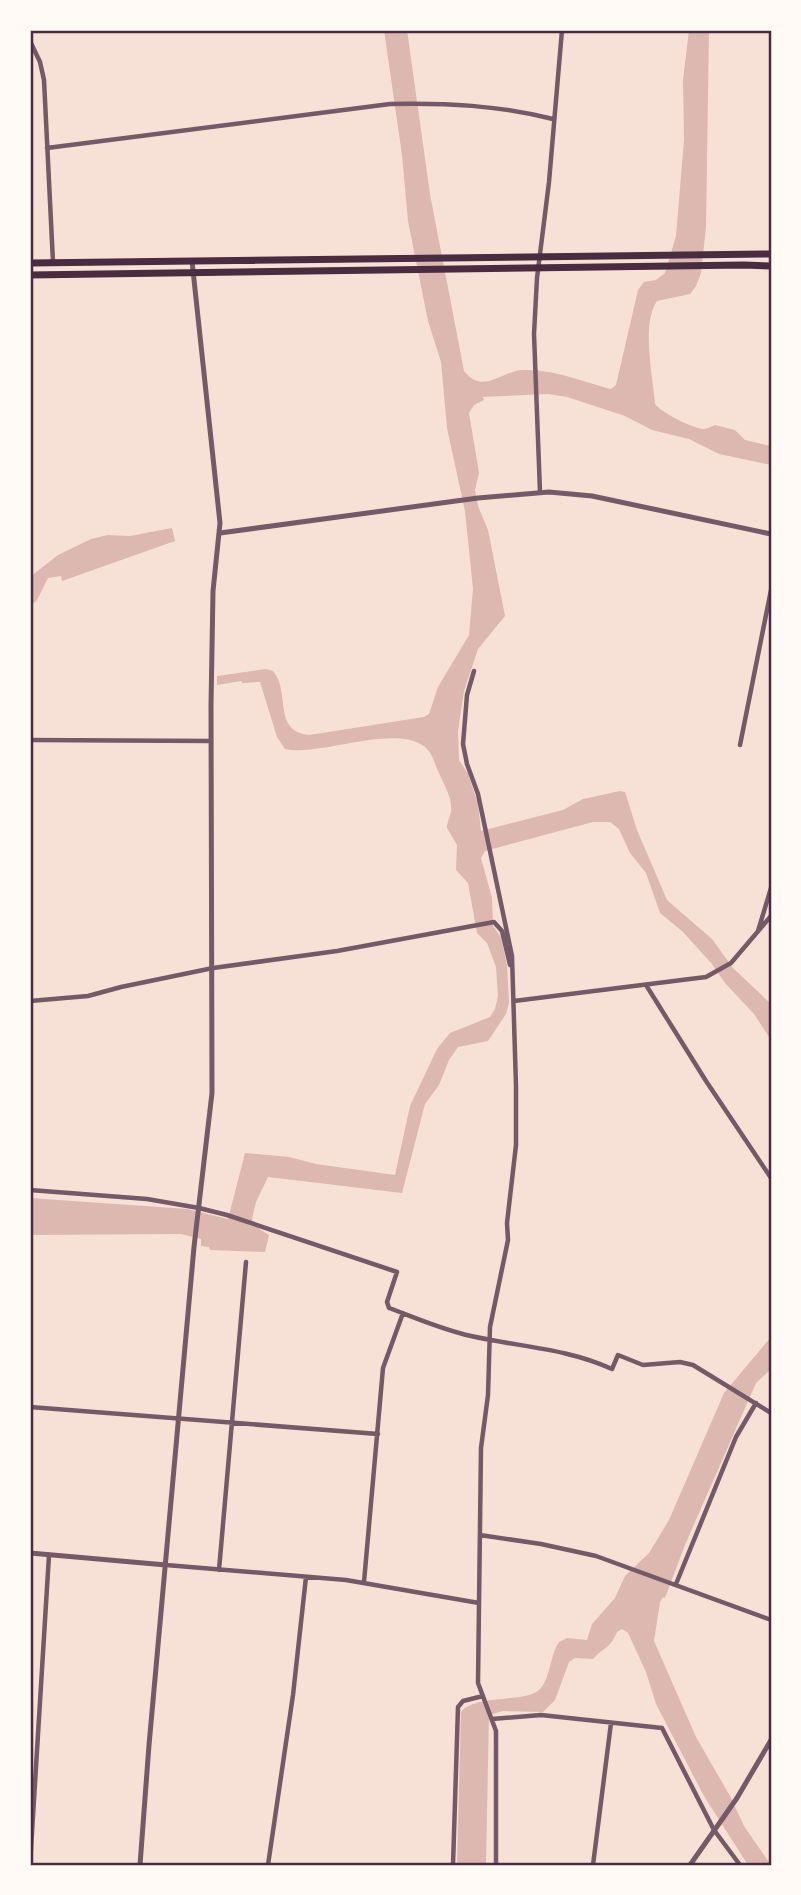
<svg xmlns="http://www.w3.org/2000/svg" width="801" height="1895" viewBox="0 0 801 1895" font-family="Ubuntu,sans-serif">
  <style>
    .water { fill: #dcb8b0 }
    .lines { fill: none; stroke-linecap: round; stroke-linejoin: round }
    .minor { stroke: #755966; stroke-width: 4.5 }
    .tertiary { stroke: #755966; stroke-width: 5 }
    .primary { stroke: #4a2c40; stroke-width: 7 }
    .neatline { fill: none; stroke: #4a2c40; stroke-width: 2.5 }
  </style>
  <rect width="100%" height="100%" fill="#f7e1d7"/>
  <path class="water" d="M384,30H407L430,194L464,371C484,396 501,370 524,370C553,369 584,382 611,389L616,385L638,290L644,282L656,280L665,273L676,236L684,140L683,80L689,30H709L706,227L701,273L696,286L690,294L657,301C641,324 653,377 655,404C660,412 694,429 704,429C707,429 712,426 715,425L735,430L745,440L771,446V465L719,454L689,439L652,430L625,416L567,397L548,394L483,397L484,400L474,405L469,413L479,473L475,490L478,506L488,530L505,616L478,649L464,691L458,731L459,760L468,774L478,804L481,831L563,810L583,799L620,791L625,792L637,830L667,900L712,939L733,968L771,1004V1040L754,1014L725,983L712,964L683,932L660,913L646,873L630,853L619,829L610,822H593L485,851L481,858L492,898L493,926L501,937L507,966L509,1002L506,1014L488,1041L458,1047L449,1060L439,1085L425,1104L402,1193L268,1177L256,1202L251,1224L269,1235L265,1252L210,1250L209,1247L201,1246V1239L181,1234L30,1235V1198L187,1209L228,1219L245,1153L289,1157L316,1164L395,1175L410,1106L437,1049L450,1033L490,1017L495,1009L498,996L496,967L487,943L477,933L468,883L456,870L457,845L447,828C447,822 450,817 451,812C453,798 443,783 438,771C434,762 433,754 425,747C395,723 320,757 285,749L277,737L260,682L242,683L241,681L217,685V676L266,669L273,671C291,692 272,731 309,735L424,717L429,714L438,687L469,635L473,589L465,511L447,428L441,362L428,321L408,221L402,155Z
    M172,528L175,541L62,581L61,576L48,578L37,600L30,607V577L58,555L91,539L108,535L130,536Z
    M771,1337V1369L756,1383L685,1545L665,1598L663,1597L660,1602L654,1641L696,1737L730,1796L744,1826L771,1865H748L704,1796L656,1704L646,1672L628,1633L622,1629L617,1632C610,1649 604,1647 593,1659L575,1658L569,1662L555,1700L543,1712L503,1711L489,1715L486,1865H457L461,1712C476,1693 526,1704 540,1689C550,1679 550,1655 559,1642L567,1638L587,1640L592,1624L615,1598L625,1576L649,1553L669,1520L724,1393Z"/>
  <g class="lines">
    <path class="minor" d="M30,41L40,62L44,80L53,262
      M47,148L390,104C447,103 497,105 553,119
      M540,492L534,334L537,278L549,182L562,30
      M474,671L467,695L463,744L467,764L478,794L512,956L516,1086V1145L507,1223L508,1240L490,1327L488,1395L481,1448L478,1683L496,1731V1865
      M30,740L211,741
      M740,745L771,590
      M758,931L771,888
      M646,985L706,1081L771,1178
      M30,1001L88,996L121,987L213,968L337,951L494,922L502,931L510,965
      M514,1001L706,977L731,963L771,916
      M30,1190L147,1199L199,1208L227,1215L397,1272L387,1302L389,1308C416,1318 443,1330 471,1336C519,1347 566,1348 612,1369L618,1355L643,1365L680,1362L693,1365L771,1413
      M30,1407L378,1434
      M480,1535L541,1544L596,1556L771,1620
      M166,1565L346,1580L479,1603
      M219,1570L246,1262
      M364,1582L383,1368L403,1313
      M676,1584L736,1437L756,1403
      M492,1719L541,1715L662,1728L714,1830L740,1865
      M30,1865L49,1555
      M268,1865L293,1695L306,1577
      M453,1865L458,1707L463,1701L483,1696
      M593,1865L611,1723"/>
    <path class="tertiary" d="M220,533L478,498L549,492L592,496L771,534
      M30,1553L166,1565
      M140,1865L149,1745L194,1247L212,1093L211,705L213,591L220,523L192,261
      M690,1865L737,1798L771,1740"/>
    <path class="primary" d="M30,263L771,254
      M30,275L744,265L771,266"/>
  </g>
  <rect width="801" height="1895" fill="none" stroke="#fffaf5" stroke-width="63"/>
  <rect x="32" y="32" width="738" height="1832" class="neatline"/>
</svg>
